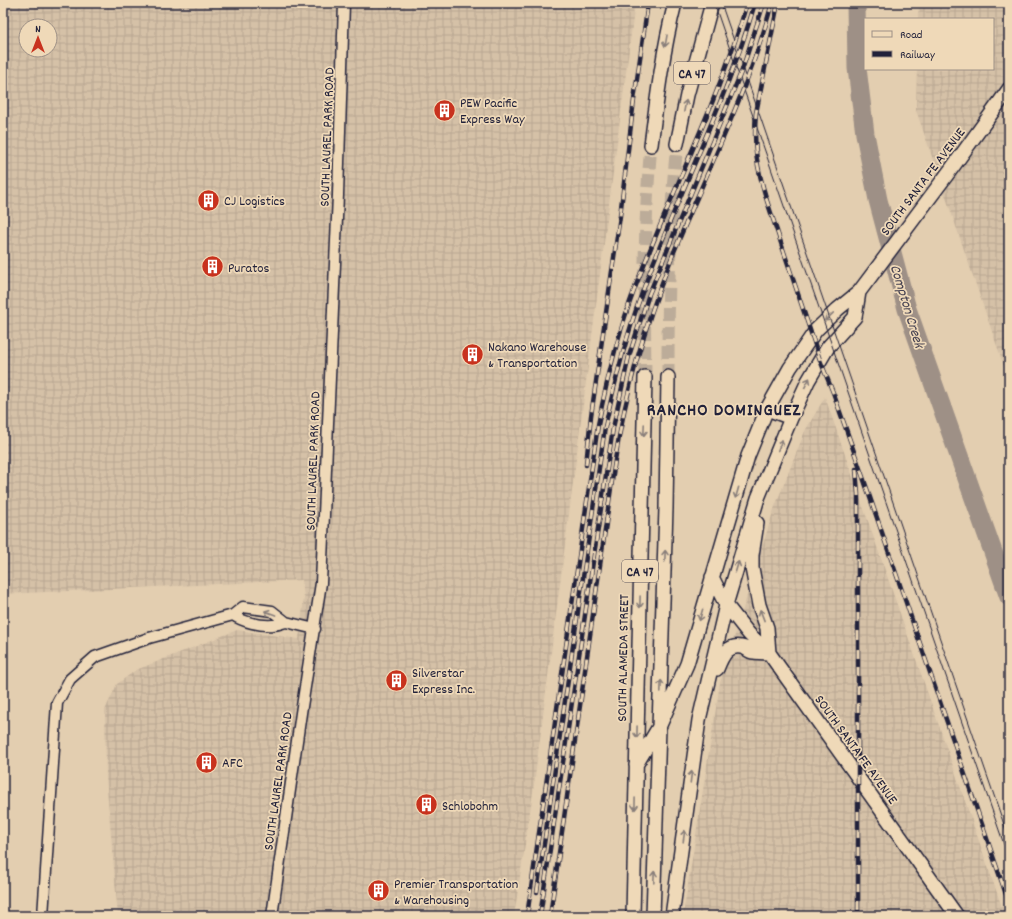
<svg xmlns="http://www.w3.org/2000/svg" width="1012" height="919" viewBox="0 0 1012 919" font-family="Dekko,sans-serif">
  <style>
    .industrial { fill: url(#industrial-grid); fill-rule: evenodd }
    .lines { fill: none; stroke-linecap: round; stroke-linejoin: round }
    .river { stroke: #9e9086; stroke-width: 19 }
    .major-tunnel { stroke: #bcac99; stroke-width: 13; stroke-dasharray: 13 6; stroke-linecap: butt }
    .minor-casing { stroke: #22223b; stroke-width: 13 }
    .major-casing { stroke: #22223b; stroke-width: 16 }
    .minor { stroke: #efd9b8; stroke-width: 10 }
    .major { stroke: #efd9b8; stroke-width: 13 }
    .tram { stroke: #22223b; stroke-width: 1 }
    .rail-casing { stroke: #22223b; stroke-width: 4.5 }
    .rail { stroke: #efd9b8; stroke-width: 3; stroke-dasharray: 9; stroke-linecap: butt }
    .oneway { stroke: #887e7a }
    .labels { text-anchor: middle; stroke-width: 3.5; stroke-linejoin: round; paint-order: stroke }
    .shield { fill: #efd9b8; stroke: #605960; stroke-width: 1 }
    .shield-label { font-size: 13px; font-weight: bold; fill: #22223b }
    .poi-label { font-size: 14px; fill: #22223b; stroke: #efd9b8; text-anchor: start }
    .street-label { font-size: 14px; fill: #22223b; stroke: #efd9b8 }
    .water-label { font-size: 15px; font-style: italic; fill: #474352; stroke: #efd9b8 }
    .district-label { font-size: 18px; font-weight: bold; letter-spacing: 1px; fill: #22223b; stroke: #efd9b8 }
  </style>
  <defs>
    <pattern id="industrial-grid" width="8" height="8" patternUnits="userSpaceOnUse"><rect width="8" height="8" fill="#d5c1a7"/><path d="M0 4h8M4 0v8" fill="none" stroke="#b7a691"/></pattern>
  </defs>
  <rect width="100%" height="100%" fill="#e3ceb0"/>
  <filter id="ink" filterUnits="userSpaceOnUse"><feTurbulence type="fractalNoise" baseFrequency=".025" numOctaves="2"/><feDisplacementMap in="SourceGraphic" scale="8" xChannelSelector="R" yChannelSelector="G"/><feConvolveMatrix kernelMatrix="1 2 1 2 8 2 1 2 1" color-interpolation-filters="sRGB"/></filter>
  <g filter="url(#ink)">
    <path class="industrial" d="M3,3H635L533,792L514,916H118L106,776L105,710L117,684L136,670L237,630L299,639L304,598L302,580L3,594ZM26,26H50V50H26Z
      M919,3H1009V381L916,110L917,69H993V19H918Z
      M825,397L1005,916H683L720,683L774,509L805,431Z"/>
    <g class="lines">
      <path class="river" d="M856,3L857,68L865,134L878,200L907,309L1009,597"/>
      <path class="major-tunnel" d="M645,377C644,300 644,223 651,145
        M668,377C668,299 669,222 677,144"/>
      <defs>
        <path id="minor" d="M233,615C243,622 260,626 273,625C277,625 282,623 286,622
          M43,916L57,703L70,679L95,657L149,638L233,615L243,607L272,611L286,622L315,629
          M272,916L301,713L321,583L338,195L344,3"/>
        <path id="major" d="M677,144L687,95L712,3
          M651,145C657,98 663,50 675,3
          M767,409L791,418
          M757,523L752,555V568L759,605L767,628L769,653
          M712,577L726,605L749,634L769,653L957,916
          M717,669C722,656 728,642 745,648C748,650 750,652 753,652C758,653 764,653 769,653
          M636,765L660,725L687,664L748,456L767,409L790,368L816,330L838,309L859,292L952,168L1009,89
          M633,916L645,377
          M653,916L666,508L668,377
          M672,916L699,720L726,605L758,498L791,418L808,381L828,347L855,317L859,292"/>
      </defs>
      <use href="#minor" class="minor-casing"/>
      <use href="#major" class="major-casing"/>
      <use href="#minor" class="minor"/>
      <use href="#major" class="major"/>
      <path class="tram" d="M714,3L1009,859
        M721,3L1009,839"/>
      <defs>
        <path id="rail" d="M778,3L756,113C753,147 757,168 767,201L820,360L834,395L864,480L1009,903
          M586,465L591,416L620,216L634,100L648,3
          M856,469L858,494V916
          M537,892L605,427C615,381 626,336 642,293C677,195 726,103 755,3
          M527,916L598,425C607,379 618,333 635,288C671,192 719,101 747,3
          M540,916L613,428L629,356L649,294L742,70L764,3
          M550,916L615,460C626,391 644,327 670,262C704,176 748,93 772,3"/>
      </defs>
      <use href="#rail" class="rail-casing"/>
      <use href="#rail" class="rail"/>
    </g>
    <defs><path id="oneway-shaft" d="M-6 0H5M1.5-3L5.5 0L1.5 3" fill="none" stroke-width="1.6" stroke-linecap="round" stroke-linejoin="round"/></defs>
    <g class="oneway">
      <use href="#oneway-shaft" transform="translate(666 41) rotate(100)"/>
      <use href="#oneway-shaft" transform="translate(685 106) rotate(-79)"/>
      <use href="#oneway-shaft" transform="translate(829 317) rotate(136)"/>
      <use href="#oneway-shaft" transform="translate(807 383) rotate(-63)"/>
      <use href="#oneway-shaft" transform="translate(644 430) rotate(92)"/>
      <use href="#oneway-shaft" transform="translate(780 445) rotate(-68)"/>
      <use href="#oneway-shaft" transform="translate(737 493) rotate(106)"/>
      <use href="#oneway-shaft" transform="translate(665 556) rotate(-88)"/>
      <use href="#oneway-shaft" transform="translate(737 567) rotate(-73)"/>
      <use href="#oneway-shaft" transform="translate(640 602) rotate(91)"/>
      <use href="#oneway-shaft" transform="translate(270 613) rotate(-160)"/>
      <use href="#oneway-shaft" transform="translate(701 615) rotate(106)"/>
      <use href="#oneway-shaft" transform="translate(762 615) rotate(-111)"/>
      <use href="#oneway-shaft" transform="translate(661 686) rotate(-88)"/>
      <use href="#oneway-shaft" transform="translate(637 732) rotate(91)"/>
      <use href="#oneway-shaft" transform="translate(691 777) rotate(-83)"/>
      <use href="#oneway-shaft" transform="translate(635 804) rotate(91)"/>
      <use href="#oneway-shaft" transform="translate(684 836) rotate(-82)"/>
      <use href="#oneway-shaft" transform="translate(654 877) rotate(-88)"/>
    </g>
  </g>
  <defs>
    <symbol id="building-disc" viewBox="-11 -11 22 22"><circle r="9.5" fill="#c8321e" stroke="#efd9b8"/><path d="M-4-6H4V6H1V3H-1V6H-4ZM-2.5-4.3h1.7v1.8h-1.7ZM.8-4.3h1.7v1.8H.8ZM-2.5-1h1.7V.8h-1.7ZM.8-1h1.7V.8H.8Z" fill="#fff"/></symbol>
  </defs>
  <g fill-rule="evenodd">
    <use href="#building-disc" x="432" y="98" width="25" height="25"/>
    <use href="#building-disc" x="196" y="188" width="25" height="25"/>
    <use href="#building-disc" x="200" y="254" width="25" height="25"/>
    <use href="#building-disc" x="460" y="342" width="25" height="25"/>
    <use href="#building-disc" x="384" y="668" width="25" height="25"/>
    <use href="#building-disc" x="194" y="750" width="25" height="25"/>
    <use href="#building-disc" x="414" y="792" width="25" height="25"/>
    <use href="#building-disc" x="366" y="878" width="25" height="25"/>
  </g>
  <g class="labels">
    <g class="shield">
      <rect x="674" y="62" width="36" height="22" rx="3"/>
      <rect x="622" y="560" width="36" height="22" rx="3"/>
    </g>
    <g class="shield-label">
      <text x="692" y="78">CA 47</text>
      <text x="640" y="576">CA 47</text>
    </g>
    <g class="poi-label">
      <text x="460" y="107">PEW Pacific<tspan x="460" dy="16">Express Way</tspan></text>
      <text x="224" y="205">CJ Logistics</text>
      <text x="228" y="272">Puratos</text>
      <text x="488" y="351">Nakano Warehouse<tspan x="488" dy="16">&amp; Transportation</tspan></text>
      <text x="412" y="677">Silverstar<tspan x="412" dy="16">Express Inc.</tspan></text>
      <text x="222" y="767">AFC</text>
      <text x="442" y="810">Schlobohm</text>
      <text x="394" y="888">Premier Transportation<tspan x="394" dy="16">&amp; Warehousing</tspan></text>
    </g>
    <g class="street-label">
      <text transform="translate(326 137) rotate(-88)" y="5">SOUTH LAUREL PARK ROAD</text>
      <text transform="translate(922 181) rotate(-53)" y="5">SOUTH SANTA FE AVENUE</text>
      <text transform="translate(312 461) rotate(-88)" y="5">SOUTH LAUREL PARK ROAD</text>
      <text transform="translate(622 658) rotate(-89)" y="5">SOUTH ALAMEDA STREET</text>
      <text transform="translate(857 749) rotate(54)" y="5">SOUTH SANTA FE AVENUE</text>
      <text transform="translate(277 781) rotate(-82)" y="5">SOUTH LAUREL PARK ROAD</text>
    </g>
    <g class="water-label">
      <text transform="translate(908 306) rotate(73)" y="5">Compton Creek</text>
    </g>
    <g class="district-label">
      <text x="724" y="415">RANCHO DOMINGUEZ</text>
    </g>
  </g>
  <rect width="1012" height="919" fill="none" stroke="#efd9b8" stroke-width="16"/>
  <rect x="8" y="8" width="996" height="903" fill="none" stroke="#22223b" stroke-width="1.5" filter="url(#ink)"/>
  <rect x="864" y="18" width="130" height="52" fill="#efd9b8" stroke="#9d9086"/>
  <rect x="872" y="31" width="20" height="6" fill="#efd9b8" stroke="#9d9086"/>
  <text x="900" y="38" font-size="12" fill="#22223b">Road</text>
  <rect x="872" y="51" width="20" height="6" fill="#22223b" stroke="#9d9086"/>
  <text x="900" y="58" font-size="12" fill="#22223b">Railway</text>
  <g transform="translate(38 38)"><circle r="19" fill="#efd9b8" stroke="#9d9086"/>
  <path d="M0-3L7 15L0 10L-7 15Z" fill="#c8321e"/>
  <text y="-6" font-size="11" font-weight="bold" text-anchor="middle" fill="#22223b">N</text>
  </g>
</svg>
